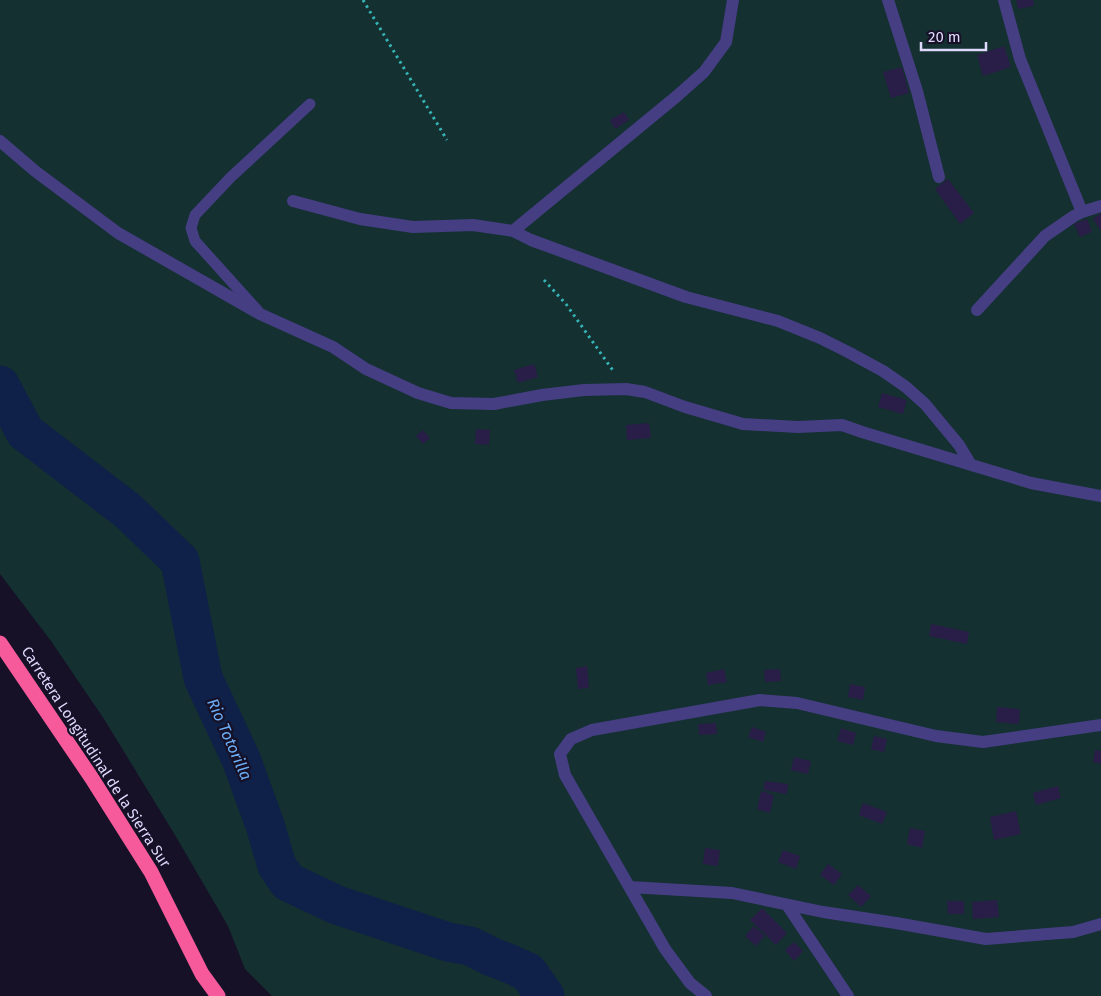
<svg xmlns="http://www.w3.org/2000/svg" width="1101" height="996" viewBox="0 0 1101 996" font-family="'Fira Sans',sans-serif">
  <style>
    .green { fill: #143031 }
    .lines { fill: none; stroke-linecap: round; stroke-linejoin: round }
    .river { stroke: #0f2148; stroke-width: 39 }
    .building { fill: #291e47 }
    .path { stroke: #36b3b4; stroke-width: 3; stroke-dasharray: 2.5 4; stroke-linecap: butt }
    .lane { stroke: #453e83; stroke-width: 11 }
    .street { stroke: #453e83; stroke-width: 12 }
    .highway { stroke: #f75a9b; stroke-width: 15 }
    .labels { text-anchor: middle; stroke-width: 4.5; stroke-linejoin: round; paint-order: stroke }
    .street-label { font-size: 15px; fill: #dfd9fd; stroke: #161127 }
    .water-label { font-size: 16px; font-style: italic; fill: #6caef8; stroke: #161127 }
  </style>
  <rect width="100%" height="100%" fill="#161127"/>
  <path class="green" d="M0,0H1101V996H272L245,969L228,926L175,835L104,719L51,641L0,574Z"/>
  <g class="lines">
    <path class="river" d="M0,385L25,432L128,511L180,561L203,678L241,759L265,825L277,866L288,882L337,905L448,942L470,946L492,957L508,963L528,972L545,996"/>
  </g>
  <path class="building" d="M1016,0H1033L1034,6L1018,9Z
    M1004,46L1011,67L983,76L977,55Z
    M902,67L909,93L891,98L883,72Z
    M624,112L629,120L615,129L610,120Z
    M948,179L974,213L960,224L935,189Z
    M1101,213V231L1093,219Z
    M1087,219L1092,232L1080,237L1074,224Z
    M534,364L538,377L518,383L514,370Z
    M882,393L907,400L903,414L878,407Z
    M649,423L651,438L627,440L626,425Z
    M476,429L490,430L489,445L475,444Z
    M423,430L430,438L423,444L416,436Z
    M931,624L969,632L967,644L929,636Z
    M587,666L589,688L578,689L576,668Z
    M724,669L727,682L708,685L706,673Z
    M780,669L781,681L765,682L764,670Z
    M850,684L865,687L863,700L848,697Z
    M997,707L1020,709L1019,724L996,722Z
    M716,723L717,734L699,735L698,724Z
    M752,727L766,732L763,742L748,737Z
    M841,728L856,733L853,745L837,741Z
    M874,736L887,739L884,752L871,749Z
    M1095,750L1101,751V764L1093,762Z
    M794,757L811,761L808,774L791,770Z
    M765,781L788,784L787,794L763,790Z
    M1058,786L1061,798L1036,805L1033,793Z
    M761,791L774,795L770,813L757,809Z
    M863,803L887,812L882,824L859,815Z
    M1016,811L1021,834L994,840L990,817Z
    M910,828L925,831L922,848L907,844Z
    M705,848L720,850L718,866L703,864Z
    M783,850L800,856L796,869L778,862Z
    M828,864L842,874L834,885L820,875Z
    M858,885L871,896L861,907L848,895Z
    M997,900L999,917L973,919L972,902Z
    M947,901H964V914H948Z
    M762,908L787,933L776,945L750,920Z
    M754,926L765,936L756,946L745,936Z
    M794,942L803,951L794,961L785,950Z"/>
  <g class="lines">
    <path class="path" d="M363,0L447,140
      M544,280L566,304L614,372"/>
    <path class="lane" d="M258,311L195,241L191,228L195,215L231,177L310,104"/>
    <path class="street" d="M888,0L917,91L939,177
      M1004,0L1020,59L1082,212
      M0,141L35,171L118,233L260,314L333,347L366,369L418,393L451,403L494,404L542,395L584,390L626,389L645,392L685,407L743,424L798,427L842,425L862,432L1031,483L1101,496
      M293,201L360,219L413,227L473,225L513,231L531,240L686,297L778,321L820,338L848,352L883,371L906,387L925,404L959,445L971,465
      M513,231L677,96L704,72L726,42L733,0
      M977,310L1045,236L1074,216L1082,212L1101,206
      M630,887L732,893L823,912L896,923L986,939L1073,932L1101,924
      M787,905L848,996
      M706,996L690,983L665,949L565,775L560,754L571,739L592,730L760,700L797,703L936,736L983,742L1101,725"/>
    <path class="highway" d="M0,643L91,777L151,872L202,974L218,996"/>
  </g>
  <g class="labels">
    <g class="street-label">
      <text transform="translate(96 757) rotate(57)" y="5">Carretera Longitudinal de la Sierra Sur</text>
    </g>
    <g class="water-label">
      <text transform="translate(230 739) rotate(66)" y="6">Rio Totorilla</text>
    </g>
  </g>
  <path d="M921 42v8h65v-8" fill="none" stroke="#dfd9fd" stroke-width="2.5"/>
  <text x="928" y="42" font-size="15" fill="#dfd9fd" stroke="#161127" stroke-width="4" paint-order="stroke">20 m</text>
</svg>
